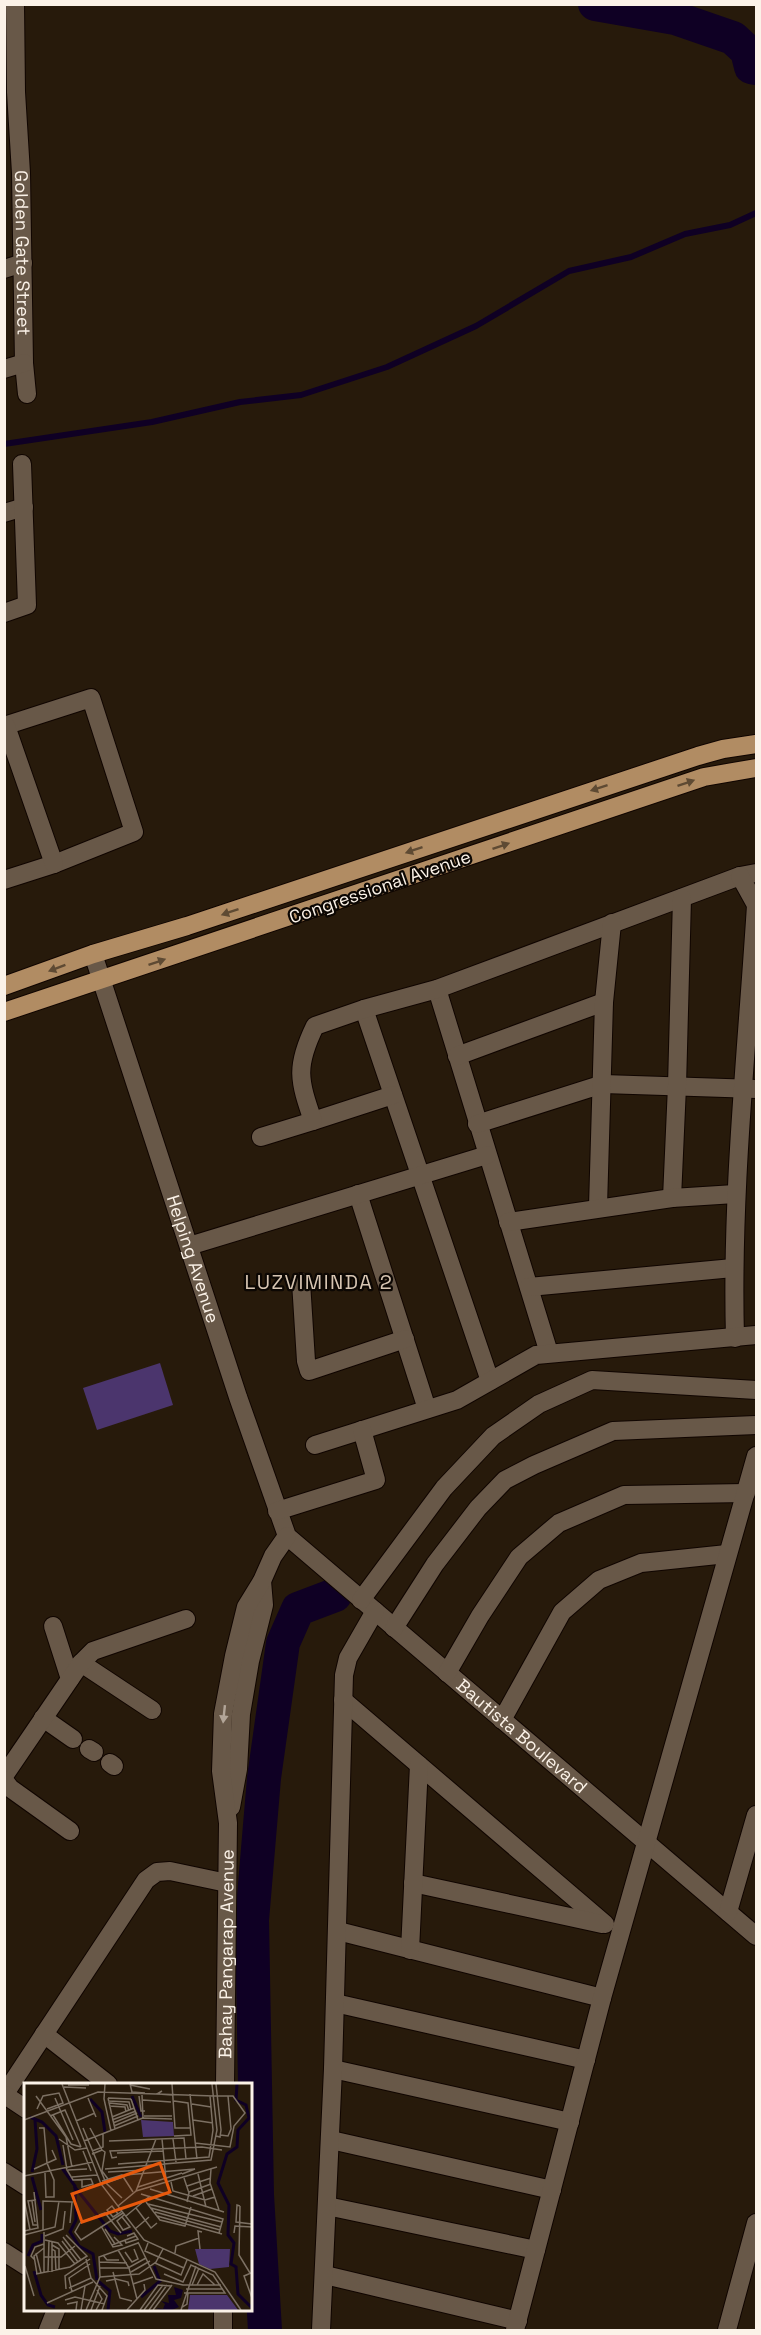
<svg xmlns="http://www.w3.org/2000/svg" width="761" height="2335" viewBox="0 0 761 2335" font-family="'Space Grotesk',sans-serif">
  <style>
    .green { fill: #4b356d }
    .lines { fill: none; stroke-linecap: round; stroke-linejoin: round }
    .stream { stroke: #0f0024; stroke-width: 6 }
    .river { stroke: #0f0024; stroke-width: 34 }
    .minor-casing { stroke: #100500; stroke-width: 20 }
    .major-casing { stroke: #100500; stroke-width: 20 }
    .minor { stroke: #685848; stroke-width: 18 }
    .major { stroke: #b18c63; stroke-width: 18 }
    .oneway { fill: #5e4a33 }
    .oneway2 { fill: #b2a598 }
    .labels { text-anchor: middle; stroke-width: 4.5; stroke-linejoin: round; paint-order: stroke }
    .street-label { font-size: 18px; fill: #fbf2e8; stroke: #0c0703 }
    .neighbourhood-label { font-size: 20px; letter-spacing: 1.5px; fill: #d7c5b2; stroke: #0c0703 }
    .inset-river { fill: none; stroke: #0f0024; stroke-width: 3 }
    .inset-road { fill: none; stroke: #7c7063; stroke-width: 1.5 }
    .view { fill: #e8590c; fill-opacity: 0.15; stroke: #e8590c; stroke-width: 3 }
    .inset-edge { fill: none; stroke: #fbf2e8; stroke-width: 3 }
  </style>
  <rect width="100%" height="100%" fill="#271a0b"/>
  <path class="green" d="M160,1363L173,1405L97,1430L83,1388Z"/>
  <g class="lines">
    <path class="stream" d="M4,444L152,422L240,402L301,395L387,367L476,326L569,271L631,257L685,234L730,225L756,213"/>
    <path class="river" d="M595,4L675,18L733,38L747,51L751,67L756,68
      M265,2330L257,2195L252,1920L264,1778L283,1643L298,1609L335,1595"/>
    <defs>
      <g id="minor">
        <path id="s1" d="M15,4L16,92L21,173L24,363L27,394"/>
        <path d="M4,269L23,263"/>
        <path d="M4,369L24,363"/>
        <path d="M4,513L24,507"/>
        <path d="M4,613L27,605L22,464"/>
        <path d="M4,726L91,698L134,832L54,864L4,880"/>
        <path d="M6,726L54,864"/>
        <path id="s2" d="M93,954L238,1397L287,1536L756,1936"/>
        <path d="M437,989L549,1353"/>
        <path d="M364,1009L490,1381"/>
        <path d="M457,1056L604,1002"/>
        <path d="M313,1121L393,1095"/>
        <path d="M477,1124L603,1084L756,1089"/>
        <path d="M261,1137L313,1121C299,1080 295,1067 315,1026L364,1009L437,989L740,876L756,873"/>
        <path d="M358,1194L427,1409"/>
        <path d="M672,1198L677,1086L682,898"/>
        <path d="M598,1207L604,1002L612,923"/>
        <path d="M508,1222L672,1198L735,1194"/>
        <path d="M189,1246L487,1155"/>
        <path d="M301,1282L306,1361L309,1371L405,1339"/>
        <path d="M529,1287L733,1268"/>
        <path d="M735,1338C731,1193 747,1050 756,905L740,876"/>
        <path d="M315,1445L457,1400L536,1355L756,1335"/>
        <path d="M277,1511L376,1480L362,1430"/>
        <path d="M361,1600L444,1488L493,1436L539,1404L592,1380L756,1390"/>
        <path d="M53,1626L70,1679"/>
        <path d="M394,1628L435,1564L478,1508L505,1480L534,1465L613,1431L756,1425"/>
        <path d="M81,1663L152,1710"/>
        <path d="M447,1673L480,1616L519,1557L559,1523L624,1495L746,1493"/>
        <path d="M343,1700L605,1924"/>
        <path d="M43,1718L73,1739"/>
        <path d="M502,1720L562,1612L599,1580L641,1563L727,1554"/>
        <path d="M89,1749L94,1752"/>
        <path d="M110,1763L114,1766"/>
        <path d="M4,1776L81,1663L93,1651L186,1619"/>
        <path d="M4,1780L10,1788L70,1831"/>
        <path d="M231,1807L238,1769L241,1714L250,1661L264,1605L262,1581"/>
        <path d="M413,1883L602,1924"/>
        <path d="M728,1912L756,1815"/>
        <path d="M338,1931L602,1998"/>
        <path d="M410,1950L419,1765"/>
        <path d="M335,2003L586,2060"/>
        <path d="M44,2034L108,2084"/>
        <path d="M333,2069L570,2122"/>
        <path id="s3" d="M225,2084L228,1823L221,1771L223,1714L234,1656L246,1607L262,1581L273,1556L287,1536"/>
        <path d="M4,2095L146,1880L157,1872L170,1871L227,1883"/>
        <path d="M5,2095L26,2109"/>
        <path d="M331,2140L552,2190"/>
        <path d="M4,2172L26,2186"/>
        <path d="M327,2206L536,2250"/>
        <path d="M4,2252L26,2266"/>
        <path d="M325,2275L518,2321"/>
        <path d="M48,2330L56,2310"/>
        <path d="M223,2330V2310"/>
        <path d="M321,2330L333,2069L344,1675L348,1658L375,1611"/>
        <path d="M515,2330L602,1998L756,1456"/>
        <path d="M727,2330L756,2223"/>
      </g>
      <path id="major" d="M4,986L93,954L187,926L698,756L723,749L756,744
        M4,1012L704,777L756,768"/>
    </defs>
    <use href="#minor" class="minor-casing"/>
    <use href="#major" class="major-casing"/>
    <use href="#minor" class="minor"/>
    <use href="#major" class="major"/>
  </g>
  <defs><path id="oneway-solid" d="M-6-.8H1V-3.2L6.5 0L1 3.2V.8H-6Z" transform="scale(1.5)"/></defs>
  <g class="oneway">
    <use href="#oneway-solid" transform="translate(686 783) rotate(-19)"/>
    <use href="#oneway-solid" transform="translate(599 788) rotate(162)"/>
    <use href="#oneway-solid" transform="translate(501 846) rotate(-19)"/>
    <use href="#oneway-solid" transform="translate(414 850) rotate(161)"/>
    <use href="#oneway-solid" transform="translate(230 912) rotate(161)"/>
    <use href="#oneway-solid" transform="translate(157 962) rotate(-19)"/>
    <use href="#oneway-solid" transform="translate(57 968) rotate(159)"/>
  </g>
  <use class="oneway2" href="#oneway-solid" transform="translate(224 1714) rotate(96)"/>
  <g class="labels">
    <g class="street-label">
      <text dy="6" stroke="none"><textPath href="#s1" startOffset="249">Golden Gate Street</textPath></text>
      <text transform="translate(380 887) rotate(-19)" y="6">Congressional Avenue</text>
      <text dy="6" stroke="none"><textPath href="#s2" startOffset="321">Helping Avenue</textPath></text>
      <text dy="6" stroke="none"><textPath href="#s2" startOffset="922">Bautista Boulevard</textPath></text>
      <text dy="6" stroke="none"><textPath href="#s3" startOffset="130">Bahay Pangarap Avenue</textPath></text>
    </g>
    <g class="neighbourhood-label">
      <text x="319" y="1289">LUZVIMINDA 2</text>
    </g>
  </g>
  <g transform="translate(24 2083)">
    <rect width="228" height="228" fill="#271a0b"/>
    <path d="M117,37L149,39L150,53L119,54ZM171,166H206L205,184L186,186L175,181ZM166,212H203L214,227H164Z" fill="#4b356d"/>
    <path d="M150,204L159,207L157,215L150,217L155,224L148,227H137L132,225L139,226L141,221L137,218L145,220L144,212H152Z" fill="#0f0024"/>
    <path class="inset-river" d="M213,1L212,17L222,22L225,35L214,47L213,64L203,71L194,100L205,122L204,152L210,160L207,181L212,184L214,211L228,225M108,13L117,34M66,16L78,29L81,49M6,34L18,39L32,53L39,82M38,85L51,103L52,137L46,149L55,163L69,171L73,197M8,89L13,66L11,37M8,94L17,127M50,103L86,148L94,151L108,148M4,173L9,162L18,158V151M10,188L17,212L24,222L31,224M74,198L86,208L84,227M117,214L136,198L130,183"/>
    <path class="inset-road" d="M38,1L77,101L120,157L191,189L217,227M81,1L80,16L87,48M106,1L108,9L121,10M148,1L151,45H166M192,1L197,47L196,54L192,53M44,2H65M106,2L126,6M40,4L62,5M138,8L133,11L148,12M166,11L173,76M12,13L42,54L48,84M115,13L117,28H121M31,15L49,57M64,15L72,34M84,15L91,46M84,15L107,16M107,16L114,37M119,17L147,19M84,18L105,19L107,27M150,18L164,20L167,52L150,53M86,20L103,22L105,28M168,21L187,24M85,23L101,24L102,29M13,26L19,13L35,10L39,20L23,26M29,32L47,61L57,64M26,33L41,27L57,64M120,33H148M88,34L110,25M118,35L148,36M0,37L74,9L190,13M88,37L112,28M169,37L189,40M52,38L71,30M89,40L113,30M90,43L114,33M15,45H20L23,80L30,97V114H22M59,45L82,100L98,115M66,45L78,67L68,71M196,52L204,53L207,46L204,13M35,56L51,67L63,65M138,56L142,97M149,56L152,79M60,58L119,35L118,12M85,58L160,55L162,76M171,60L206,64L210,43L221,30L209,13H190M39,62L43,87L49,97L67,96L69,101L58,104V97M78,67L81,69L78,88L84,96M59,68L67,88M68,68L79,64V51M93,70L139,68M93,74L88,75L86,68L178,64L198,67M94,81L185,74L189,47L186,13M10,86L32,76L28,67M81,86L187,77L193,47L188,1M187,86L186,100L195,127M44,87L63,86M84,89L121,87M21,90L22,115M174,91L182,124M101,92L171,86L158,91M0,93L69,79M48,94L73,92M160,95L165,110L163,119M78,98L98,92L109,109M147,99L149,108L181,117L191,114M82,100L99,94M163,103L187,95M114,104L158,90M126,106L200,129M112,108L193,84M165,109L187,101M117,111L199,136L195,150M169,113L188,106M0,116L6,147M12,117L4,118L9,142H14M8,118L11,139M122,119L136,137L161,143L167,124M124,121L198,139M94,123L112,108L132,56M216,123L215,172L226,190M216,123L213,122L212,139L228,141M112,125L127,145L133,140M127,125L197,144M131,129L196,147M94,131L88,123L83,127L89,134L94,131L98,128M75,132L81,130L97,150M102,133L126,113M133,133L198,151M98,134L106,144L99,147L93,138L100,132M46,140L48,119M56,140L51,149L57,157L99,130M56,140L73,133M77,143L89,164L98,162L90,154M81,146L91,161M111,146L125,134M19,147V118L49,119M0,148L14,145L10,109M20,149V190M210,150L211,143L228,144M0,152L31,144L35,118M21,153L39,146L41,128M39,154L57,177M21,157L34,160L51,181M101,157L102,160L114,156L110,150L103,153M38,158L54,179M114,159L132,196L159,202H197M124,160L121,168L160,185M28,162L35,166V187M88,162L112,153M28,166L31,168L32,188M176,166L174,148L178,149M94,167L105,185L113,216M101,169L108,179L114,176L110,166M12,170L17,190M151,170L152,163L175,155M79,172L83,177H95M20,174H37L51,163M62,176L67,195L83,213L78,227M11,177L7,173L11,164L20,161M75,179L103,180M131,180L157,192L163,177M1,183L10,213M76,185H104L122,175M24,189L25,157M28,189V158M89,189L96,215L108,218M107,189L126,178M227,190L220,193L228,215M12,191L46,184L63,173L42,152M13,191L10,173L20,165M140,191L159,199L167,182L189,192L201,210H160M76,194L75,174L114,160M82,198L92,196L104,199L105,203M109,201L129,194M168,202L175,185M173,202L179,191L191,202M45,205L67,195M42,206L41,193L66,176M162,206H199M48,209L45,195L66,181M41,217L51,214L81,221M23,220L69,199M43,221L53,219L52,227M157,225L163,221L164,210M57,227L61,203M62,227L76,194L115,191L132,179L139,166M67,227L76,203M72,227L78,216L73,207M103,227L121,207L120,201M116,227L134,202L147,203M120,227L139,202M125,227L143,202M129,227L148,202M157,227L172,183"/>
    <path class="view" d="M136,80L146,109L58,139L48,111Z"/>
    <rect width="228" height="228" class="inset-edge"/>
  </g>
  <rect width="761" height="2335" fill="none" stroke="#fbf2e8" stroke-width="12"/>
</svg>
